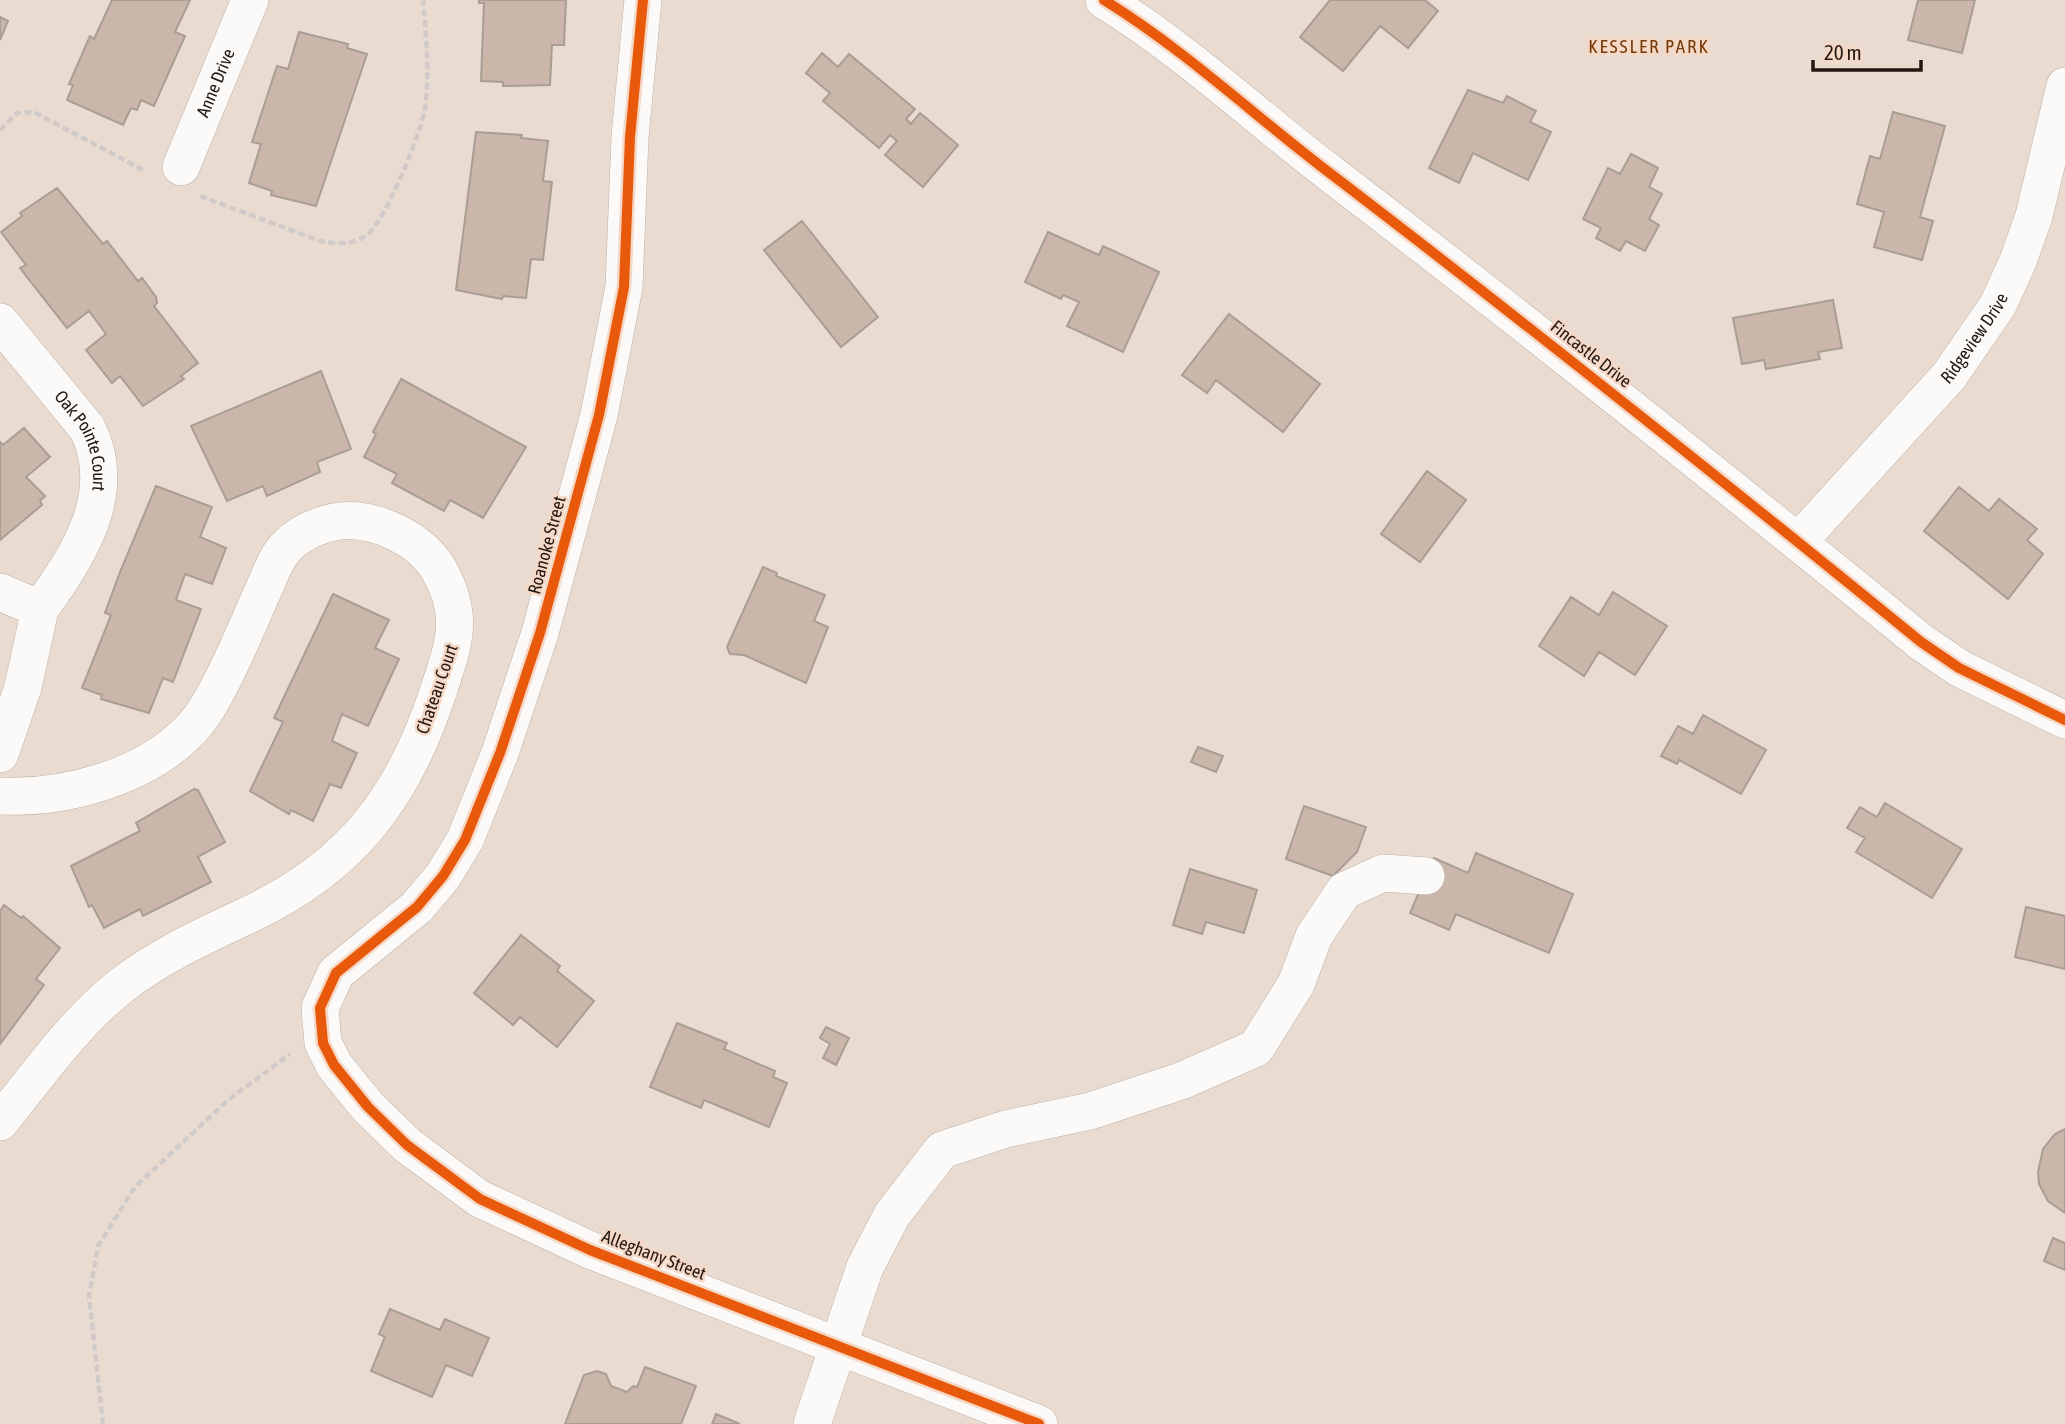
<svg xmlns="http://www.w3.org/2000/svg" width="2065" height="1424" viewBox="0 0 2065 1424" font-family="'Asap Condensed',sans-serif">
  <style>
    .building { fill: #cab7aa; stroke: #a99d95; stroke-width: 2 }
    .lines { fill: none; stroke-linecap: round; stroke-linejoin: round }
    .street-casing { stroke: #bdb1a8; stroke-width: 38 }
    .path { stroke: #d0cbc8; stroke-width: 4.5; stroke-dasharray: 7 3.5; stroke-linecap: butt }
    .street { stroke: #fcfaf8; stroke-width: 37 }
    .cycleway-casing { stroke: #f5d8c6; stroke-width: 15 }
    .cycleway { stroke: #e8590c; stroke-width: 10 }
    .labels { text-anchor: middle; stroke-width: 5; stroke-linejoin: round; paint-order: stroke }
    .street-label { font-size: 18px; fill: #221812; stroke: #f5d8c6 }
    .neighbourhood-label { font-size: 19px; letter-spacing: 2px; fill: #753a0a; stroke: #f5d8c6 }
  </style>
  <rect width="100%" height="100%" fill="#eadbd0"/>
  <path class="building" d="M112,0H190L175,32L185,36L154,106L141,100L137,110L131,108L123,125L67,100L73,85L69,84L90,36L94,39Z
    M479,0H566L564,45H552L550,85L503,86V82L481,81L484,3H479Z
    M1330,0H1425L1438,11L1408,48L1380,26L1343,71L1300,37Z
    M1918,0H1975L1962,53L1908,40Z
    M0,17L8,21L0,40Z
    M299,32L348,44L347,48L367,54L316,206L271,195L272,191L249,183L261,144L252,142L277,66L288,69Z
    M822,53L838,67L849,54L915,109L906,119L911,124L920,113L958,145L923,187L885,155L897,141L890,135L879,148L823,101L830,93L806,73Z
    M1468,90L1503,103L1507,96L1536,111L1530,122L1551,132L1528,180L1473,153L1459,183L1429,168Z
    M1893,112L1945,126L1920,217L1933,221L1922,260L1874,247L1884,212L1857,204L1870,156L1880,159Z
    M476,132L522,135L521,138L548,141L543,181L552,182L543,260L531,259L526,298L503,296L502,299L456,290Z
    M1631,154L1658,168L1649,187L1662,194L1649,219L1659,225L1645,251L1626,241L1620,251L1596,238L1601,228L1583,219L1608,168L1620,174Z
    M57,188L103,244L107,241L138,281L142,278L156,297L157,303L154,306L198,363L181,376L184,379L143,406L120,376L112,383L86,350L106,334L89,311L67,328L20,268L26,265L1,232L22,216L20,213Z
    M802,221L878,317L841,347L764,250Z
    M1048,232L1099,255L1103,246L1159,272L1123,352L1067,326L1079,302L1063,295L1061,299L1025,282Z
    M1833,300L1842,348L1818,352L1820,359L1766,369L1764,360L1742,364L1733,318Z
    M1229,314L1320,384L1283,432L1216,380L1207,393L1182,375Z
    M321,371L351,449L317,462L320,472L267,496L263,486L227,501L191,426Z
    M401,379L526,447L483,518L450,500L444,511L392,483L397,474L364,457L376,434L373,432Z
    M24,428L50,457L26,477L45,496L40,501L42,505L0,540V442L3,445Z
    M1427,471L1466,500L1420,562L1381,534Z
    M156,486L212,507L200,537L226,548L212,584L185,574L176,600L201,609L173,682L163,678L149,713L101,699L102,695L82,688L111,615L105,613L120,572Z
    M1959,487L1989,511L1999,499L2037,529L2027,540L2043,554L2008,599L1924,531Z
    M763,567L777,573L776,576L825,595L814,621L828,627L806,683L744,655L730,654L727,647Z
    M1613,592L1667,626L1635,675L1599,652L1584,676L1539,646L1571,597L1599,615Z
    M333,594L389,620L375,648L399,659L368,726L342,714L332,741L357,753L341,788L330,784L313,821L291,810L289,814L250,791L283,722L274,718Z
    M1703,715L1766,750L1741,794L1679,760L1677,764L1661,756L1678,726L1693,734Z
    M1198,747L1223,756L1216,772L1191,762Z
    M194,789L198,790L225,842L198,857L211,882L143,916L140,909L104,928L92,905L89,907L71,866L140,831L136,823Z
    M1885,803L1962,849L1932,898L1856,852L1865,838L1847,828L1860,807L1877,817Z
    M1304,806L1366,827L1357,852L1333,876L1286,859Z
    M1476,853L1573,894L1549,953L1456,914L1449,930L1410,913L1434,858L1468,873Z
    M1190,869L1257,890L1244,933L1206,922L1202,934L1173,925Z
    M4,905L21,918L23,916L60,948L36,979L44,985L0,1044V911Z
    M2026,907L2065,916V969L2015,957Z
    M521,935L560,966L557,971L594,1001L557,1047L520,1017L513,1025L474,993Z
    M677,1023L727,1043L724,1049L775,1071L773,1077L787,1083L769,1127L704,1100L701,1108L650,1087Z
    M826,1027L849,1038L836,1065L823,1058L830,1044L820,1038Z
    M2065,1129V1213L2048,1201L2039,1184L2038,1172L2043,1149L2055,1134Z
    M2053,1238L2065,1243V1270L2044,1261Z
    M390,1309L440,1330L445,1319L489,1338L472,1376L446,1365L432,1397L371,1371L385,1337L379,1334Z
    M645,1367L696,1386L681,1424H565L584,1375L597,1371L606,1374L611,1386L627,1392L633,1386L637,1387Z
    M716,1414L740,1424H712Z"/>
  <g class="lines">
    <defs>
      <g id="street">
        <path d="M643,0L630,137L624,287L599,415L540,633L500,753L465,840L443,876L417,907L336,973L320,1008L323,1043L334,1065L368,1107L407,1145L480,1199L590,1250L1039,1424"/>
        <path d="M1104,0C1185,50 1256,117 1331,174C1531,327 1726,483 1921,642L1959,668L2065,720"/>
        <path id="s1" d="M181,167L250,0"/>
        <path id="s2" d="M0,322L87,428C120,493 78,556 40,609L0,592"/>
        <path id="s3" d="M1798,542L1949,376L1998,305L2018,261L2034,216L2065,86"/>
        <path d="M0,754L23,687L40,609"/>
        <path d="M0,796C66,799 147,777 193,727C217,701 246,629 261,595C269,579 274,560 286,547C301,532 320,524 340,521C375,517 421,539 439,570C465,616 454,644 438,692C403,799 350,868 246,916C202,937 161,955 122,985C74,1023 38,1075 0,1122"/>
        <path d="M812,1424L865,1267L892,1215L942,1150L1006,1129L1090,1111L1181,1081L1256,1048L1296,984L1314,936L1344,891L1383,873L1426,876"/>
      </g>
    </defs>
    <use href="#street" class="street-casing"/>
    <path class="path" d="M0,130L17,113L34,112L145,171
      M200,196L320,241C336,244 353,245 367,235C385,222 422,131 425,108C430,72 426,36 423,0
      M103,1424L89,1296L98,1246L135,1187L228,1100L290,1054"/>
    <use href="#street" class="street"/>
    <defs>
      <path id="cycleway" d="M643,0L630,137L624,287L599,415L540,633L500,753L465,840L443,876L417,907L336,973L320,1008L323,1043L334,1065L368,1107L407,1145L480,1199L590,1250L1039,1424
        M1104,0C1185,50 1256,117 1331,174C1531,327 1726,483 1921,642L1959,668L2065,720"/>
    </defs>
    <use href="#cycleway" class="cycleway-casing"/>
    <use href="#cycleway" class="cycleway"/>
  </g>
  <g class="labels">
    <g class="street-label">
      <text dy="6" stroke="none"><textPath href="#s1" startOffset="91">Anne Drive</textPath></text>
      <text dy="6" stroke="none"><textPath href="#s3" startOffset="270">Ridgeview Drive</textPath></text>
      <text transform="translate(1591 354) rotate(38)" y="6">Fincastle Drive</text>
      <text dy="6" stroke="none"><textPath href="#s2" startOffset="147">Oak Pointe Court</textPath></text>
      <text transform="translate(547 545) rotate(-75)" y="6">Roanoke Street</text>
      <text transform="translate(437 689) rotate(-71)" y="6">Chateau Court</text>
      <text transform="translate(654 1255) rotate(21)" y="6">Alleghany Street</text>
    </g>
    <g class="neighbourhood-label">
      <text x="1649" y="53">KESSLER PARK</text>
    </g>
  </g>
  <path d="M1813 60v10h108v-10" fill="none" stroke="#221812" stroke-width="3.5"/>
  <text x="1824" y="60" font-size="21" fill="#221812" stroke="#f5d8c6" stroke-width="5" paint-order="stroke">20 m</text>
</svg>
